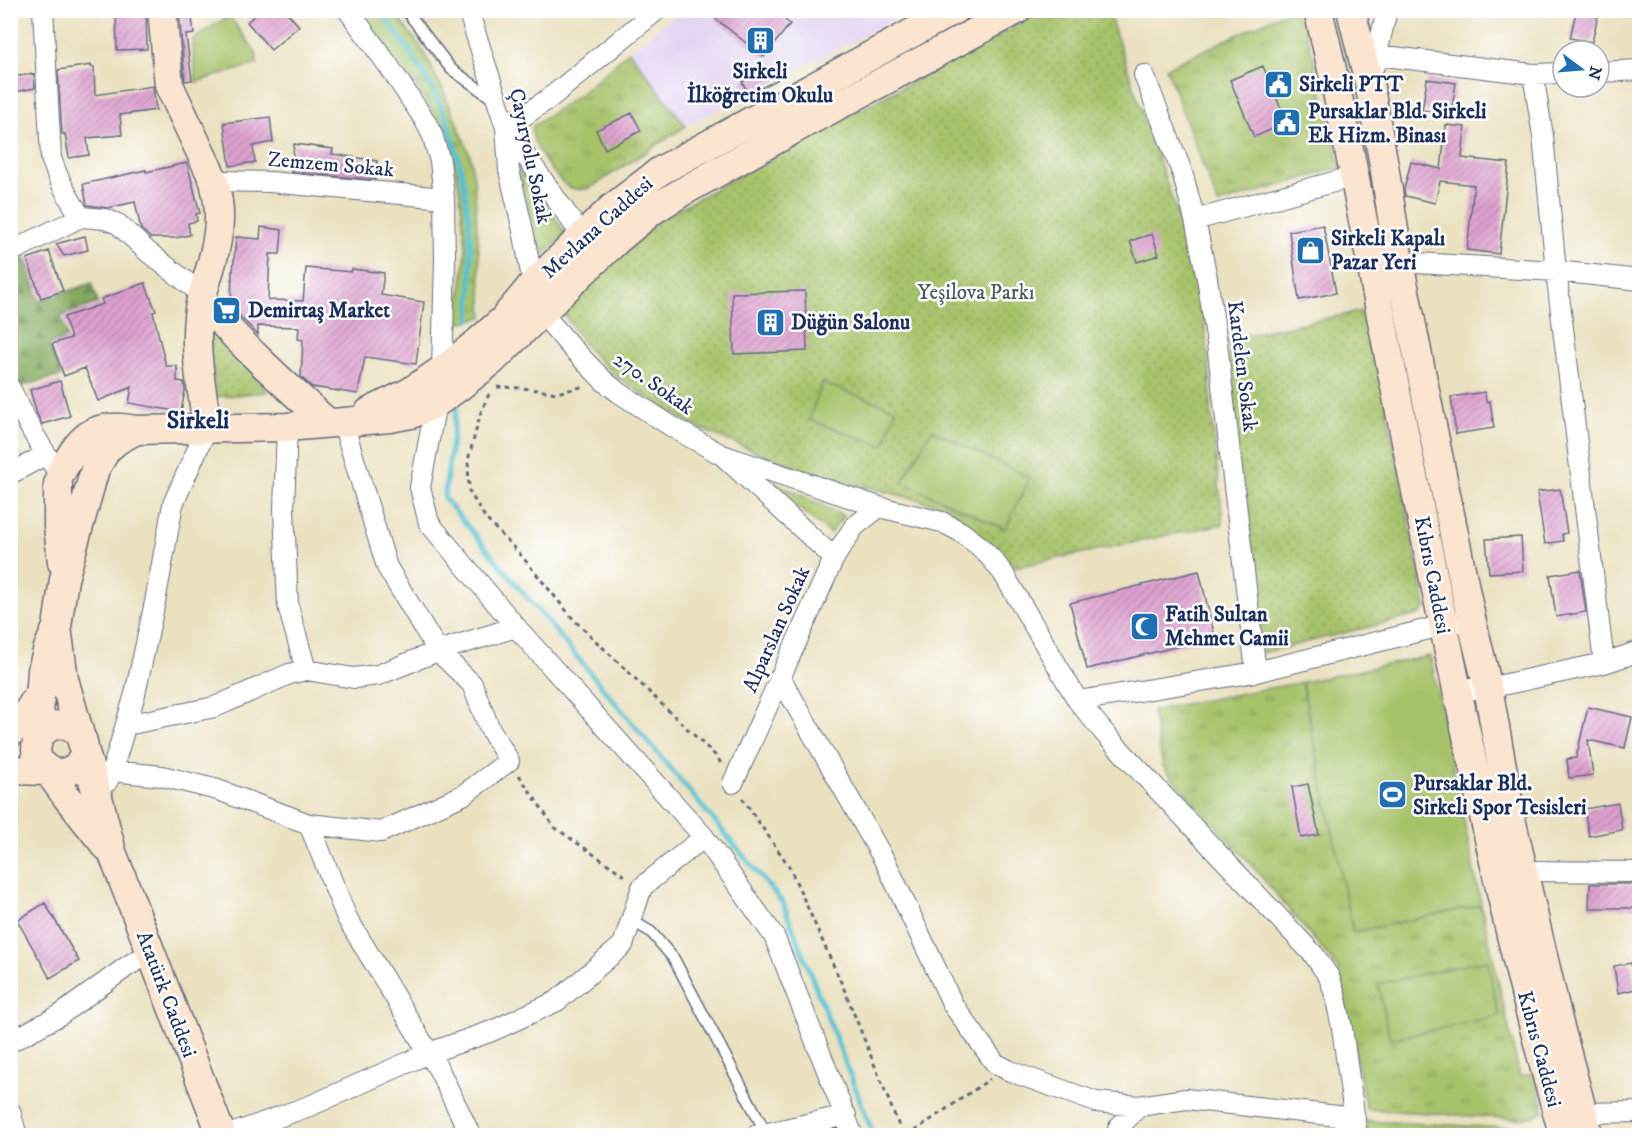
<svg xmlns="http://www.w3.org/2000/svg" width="1650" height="1146" viewBox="0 0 1650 1146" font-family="'IM FELL DW Pica',serif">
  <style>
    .built { fill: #e2d4f3 }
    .grass { fill: url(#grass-tufts); stroke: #617964; stroke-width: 1.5 }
    .forest { fill: url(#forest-firs); stroke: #506c5e; stroke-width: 1.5 }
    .park { fill: url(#park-dots); stroke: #617964; stroke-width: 1.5 }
    .garden { fill: #a7c36a; stroke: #617964; stroke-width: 1.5 }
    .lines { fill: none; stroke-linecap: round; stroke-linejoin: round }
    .stream { stroke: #56c1d1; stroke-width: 5 }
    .building { fill: url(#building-hatch) }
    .lane-casing { stroke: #636d80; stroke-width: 13 }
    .street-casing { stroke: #636d80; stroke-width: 22 }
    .secondary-casing { stroke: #636d80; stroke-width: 31 }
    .path { stroke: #636d80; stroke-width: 3; stroke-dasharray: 4.5 4.5; stroke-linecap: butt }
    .lane { stroke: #fff; stroke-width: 10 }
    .street { stroke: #fff; stroke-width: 20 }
    .secondary { stroke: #fce5d0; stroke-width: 28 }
    .labels { text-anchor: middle; stroke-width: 5; stroke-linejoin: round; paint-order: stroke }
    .poi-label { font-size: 21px; font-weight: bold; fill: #1b2f5e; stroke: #fff; text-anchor: start }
    .street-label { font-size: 21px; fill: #1b2f5e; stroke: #fff }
    .park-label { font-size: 21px; fill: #455b62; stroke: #fff }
    .quarter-label { font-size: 24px; font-weight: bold; fill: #1b2f5e; stroke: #fff }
  </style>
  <defs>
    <pattern id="grass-tufts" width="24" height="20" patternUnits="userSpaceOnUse" patternTransform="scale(1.5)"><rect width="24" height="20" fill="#a7c36a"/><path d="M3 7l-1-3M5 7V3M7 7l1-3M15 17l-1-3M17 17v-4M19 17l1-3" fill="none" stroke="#879f5a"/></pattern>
    <pattern id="forest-firs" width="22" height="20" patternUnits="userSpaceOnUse" patternTransform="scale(1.5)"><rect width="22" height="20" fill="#85a95e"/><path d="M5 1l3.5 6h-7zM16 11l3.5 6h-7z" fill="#6c8a51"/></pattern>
    <pattern id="park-dots" width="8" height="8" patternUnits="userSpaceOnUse" patternTransform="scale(1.5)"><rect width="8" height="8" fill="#a7c36a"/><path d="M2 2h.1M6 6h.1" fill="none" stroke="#879f5a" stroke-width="1.8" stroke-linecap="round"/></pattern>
    <pattern id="building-hatch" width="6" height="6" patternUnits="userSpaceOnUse" patternTransform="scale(1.5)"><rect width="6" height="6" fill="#dfa1cf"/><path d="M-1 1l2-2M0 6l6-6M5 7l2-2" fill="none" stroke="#b484ab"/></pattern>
  </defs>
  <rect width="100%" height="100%" fill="#fff"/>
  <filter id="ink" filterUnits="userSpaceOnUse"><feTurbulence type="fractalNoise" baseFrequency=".0167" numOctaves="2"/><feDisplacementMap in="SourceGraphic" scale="12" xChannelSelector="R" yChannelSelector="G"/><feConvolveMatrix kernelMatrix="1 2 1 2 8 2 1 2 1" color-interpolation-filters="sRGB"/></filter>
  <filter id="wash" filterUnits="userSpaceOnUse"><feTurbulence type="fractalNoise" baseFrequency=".008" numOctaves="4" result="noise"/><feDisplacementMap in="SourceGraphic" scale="24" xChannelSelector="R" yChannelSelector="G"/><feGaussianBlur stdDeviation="1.35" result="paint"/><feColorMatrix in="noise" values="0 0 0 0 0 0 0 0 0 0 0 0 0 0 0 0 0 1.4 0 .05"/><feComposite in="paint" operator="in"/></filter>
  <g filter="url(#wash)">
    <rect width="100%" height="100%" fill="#eae1c0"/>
    <path class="built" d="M901,10L903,15L686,126L629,51L680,11Z"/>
    <path class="grass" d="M360,11H393L422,49L444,92L470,155L474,180L483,317L456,324L465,261L466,247L459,188L453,158L442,126L425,99Z
      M1288,11H1301L1341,167L1218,204L1166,68Z
      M629,51L686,126L590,188C584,189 578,191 571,188C557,182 528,142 533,126L579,95Z
      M513,149L566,235L540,257Z
      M750,470L844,516L830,533Z
      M1302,682L1353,931L1481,905L1520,1077L1535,1073L1544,1111L1533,1116L1518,1119L1366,1109L1340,976L1333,962L1249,862L1174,780L1163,766L1152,710Z
      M1366,1121L1551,1130L1552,1135H1368Z"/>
    <path class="forest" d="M24,254L39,301L92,283L98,303L61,316L67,337L49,345L61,376L21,386L11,364L10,260Z"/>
    <path class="park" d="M1044,11H1108L1191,255L1204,318L1210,375L1211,408L1223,524L1016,567L963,520L938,505L808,472L761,454L696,427L640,393L617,377L585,346L561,310L662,218L780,153L796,147L832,125Z
      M1367,310L1426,607L1421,614L1262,653L1244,512L1227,339Z
      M212,323L267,392L216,397L207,326Z"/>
    <path class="garden" d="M229,16L256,52L257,64L196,82L192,40Z
      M822,383L896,409L884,446L809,420Z
      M932,430L1030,478L1005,529L902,482Z
      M1430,656L1481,905L1353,932L1302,682Z
      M1487,960L1499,1016L1390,1039L1378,984Z"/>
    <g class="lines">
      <path class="stream" d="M379,10C403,40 431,81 445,116C459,153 467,193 470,233C472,262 471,291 470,320
        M457,406L444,498L783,903L874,1136"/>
    </g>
    <g id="blocks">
      <path class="building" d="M116,10H146L147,49L117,50Z
        M179,10H191L194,34L186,35L192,80L185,81Z
        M261,10H285L299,26L271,50L247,22Z
        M723,10H774L790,24L764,57L716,19Z
        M1576,12L1598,16L1592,42L1570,38Z
        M91,65V67H94L95,95L153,86L156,110L120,115L122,135L87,138L89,155L69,158L65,134H62L58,70Z
        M1263,66L1287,123L1254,137L1230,80Z
        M771,67L777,80L749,94L742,82Z
        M34,74L35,88L10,93V77Z
        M1427,79L1456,83L1451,114L1422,110Z
        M632,113L641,131L605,149L596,130Z
        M270,117L273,142L253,146L255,162L230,166L224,123Z
        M1446,125L1465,127L1462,158L1509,163L1499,254L1467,250L1474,185L1440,181L1435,203L1405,196L1404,189L1411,162L1441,169Z
        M294,144L333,149L332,154L377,161L375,180L291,172Z
        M187,163L200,213L196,214L197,221L188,223L190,235L175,238H151L141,229L135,202L108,208L87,205L83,184L146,170V172Z
        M1323,225L1336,293L1299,300L1289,231Z
        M261,227L282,230L280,254H270L268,300L303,301L306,268L351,272L352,269L384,273L381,295L424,302L416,364L365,357L358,394L312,387L301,377L303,340L298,339L299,327L258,326V335L231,307L232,271H233L236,237L260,239Z
        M1152,234L1159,255L1137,262L1130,241Z
        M85,236L88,250L64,256L56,244Z
        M49,251L63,291L41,298L27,259Z
        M145,283L156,311L153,312L166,366H177V381L184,382L185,390L181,412L129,403L132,387L98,401L85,368L64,376L52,344L71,338L64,317L103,304L101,299Z
        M805,291L807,351L734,354L732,293Z
        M60,381L70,416L42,424L37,414L30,390Z
        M1485,392L1486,402L1490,401L1494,428L1456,434L1451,397Z
        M1560,489L1567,533L1562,534L1563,541L1545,544L1537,492Z
        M1521,537L1523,571L1489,573L1486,539Z
        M1580,570L1586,612L1556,617L1550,575Z
        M1199,571L1215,637L1087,669L1070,603Z
        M1588,707L1632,717L1625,748L1588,740L1593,775L1569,778L1567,759L1576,758Z
        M1308,784L1319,835L1301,838L1292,787Z
        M1618,803L1622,830L1589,836L1584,809Z
        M1590,884H1640V908H1589Z
        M45,903L79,961L50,978L17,920Z
        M1631,963L1636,989L1618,993L1614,966Z"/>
    </g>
  </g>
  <g filter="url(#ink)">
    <use href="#blocks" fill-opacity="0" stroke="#636d80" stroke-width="1.5"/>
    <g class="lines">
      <defs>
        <path id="lane" d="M406,10L451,69L496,101
          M631,920L651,932L674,959L766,1133"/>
        <path id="street" d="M43,10L51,158C58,180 68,198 81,217L105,219L118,224L148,252L202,294
          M348,10L388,65L424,119L432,134L440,161L444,198L445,260L442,369
          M468,10L506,128L509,170L524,235L533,284L542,313L571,347L604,381L618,392L674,428L722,455
          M1377,55L1533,74L1563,73
          M1374,66L1387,10
          M1599,72L1640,70
          M1533,74L1543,136L1556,271L1604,663
          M1144,75L1182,172L1195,220L1207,278L1217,343L1256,672
          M214,181L270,182L444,198
          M1195,220L1355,176
          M583,237L506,128L551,97L657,10
          M10,252L81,217
          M1399,262L1556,271L1640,280
          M10,388C25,418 39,447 60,474
          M436,403L420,487L429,523L516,627L704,837L774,936L853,1136
          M287,427L284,509L288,606L306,670
          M10,474L45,455
          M834,558L722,455L879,507L942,522L961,532L978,545L991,558L1003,573L1078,701L1107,736L1314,955L1329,977L1335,994L1342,1028L1357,1136
          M780,677L887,865L953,1005L995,1063L1012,1072L1096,1102L1139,1106
          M1457,690L1488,688L1604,663L1640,651
          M1078,701L1256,672L1453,623
          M126,725L215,707L289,674L306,670L354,678L378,675L438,651L516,627
          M112,771L162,776L218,790L309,824L381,832L463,795L509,761L489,727L472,684L438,651L387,567L347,436L348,422
          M107,782L112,771L135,694L155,602L173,504L207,428
          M733,783L834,558L854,527L879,507
          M309,824L347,918L439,1070L471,1136
          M1522,871L1640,872
          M10,1042L60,1015L129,965L151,953
          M10,1111L17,1136
          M1583,1113L1640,1112
          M226,1136L312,1105L429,1053L492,1031L557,1001L623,945L642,887L704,837
          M755,1136L846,1115
          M1116,1136L1119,1127L1139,1106L1186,1099L1355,1118"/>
        <path id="secondary" d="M162,10L169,85L214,181C216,191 219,202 219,213C220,242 209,272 201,299
          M1318,10C1347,127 1367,245 1390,362C1415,487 1440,612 1467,736C1495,870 1525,1004 1564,1136
          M1351,10L1369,83L1384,165L1399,262L1471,618L1488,688L1512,823L1558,1020L1589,1136
          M369,412L408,393L452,363L478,342L503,320L533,284L612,208L660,171L954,10
          M207,428C202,386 191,341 201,299C240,344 284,384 328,423
          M60,474C80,438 91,421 136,430L287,427L390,418L411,414L424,409L436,403L460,386L492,361L582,273L617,240L653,210L682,192L807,122L1017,10
          M58,484V526L62,562
          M57,627L64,679L99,801L112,852L222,1136
          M36 749a24 24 0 1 1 48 0a24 24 0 1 1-48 0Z
          M10,733L23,719L39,694
          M37,745L42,670L48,648L57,627L64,579L95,469L107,449L118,440L136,430
          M10,770L48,771L66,796L106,846"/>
      </defs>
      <use href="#lane" class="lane-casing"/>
      <use href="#street" class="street-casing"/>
      <use href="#secondary" class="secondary-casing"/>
      <path class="path" d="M497,387L523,388L557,393L585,386
        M489,394L481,412L468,460L469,491L486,519L520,554L574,620L718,758L721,764
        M519,775L554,827L628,878
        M742,798L789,866L844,989L903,1136
        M907,1136L990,1079"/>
      <use href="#lane" class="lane"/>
      <use href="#street" class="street"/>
      <use href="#secondary" class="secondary"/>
    </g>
  </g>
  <defs>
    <symbol id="building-square" viewBox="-11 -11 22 22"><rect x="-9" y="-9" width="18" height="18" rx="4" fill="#1f6fb2" stroke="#fff"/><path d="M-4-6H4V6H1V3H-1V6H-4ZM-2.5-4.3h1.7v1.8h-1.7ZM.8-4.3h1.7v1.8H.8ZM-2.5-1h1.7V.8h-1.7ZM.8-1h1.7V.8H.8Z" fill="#fff"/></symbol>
    <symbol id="civic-square" viewBox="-11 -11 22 22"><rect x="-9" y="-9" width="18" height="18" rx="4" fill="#1f6fb2" stroke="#fff"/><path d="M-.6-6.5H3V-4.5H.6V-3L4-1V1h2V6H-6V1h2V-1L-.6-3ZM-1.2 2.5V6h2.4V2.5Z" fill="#fff"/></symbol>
    <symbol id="shop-square" viewBox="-11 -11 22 22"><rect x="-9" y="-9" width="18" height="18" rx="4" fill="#1f6fb2" stroke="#fff"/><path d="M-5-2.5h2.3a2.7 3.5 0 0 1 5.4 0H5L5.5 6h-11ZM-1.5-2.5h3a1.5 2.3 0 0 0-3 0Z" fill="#fff"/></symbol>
    <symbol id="supermarket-square" viewBox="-11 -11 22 22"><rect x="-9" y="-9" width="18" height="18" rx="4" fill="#1f6fb2" stroke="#fff"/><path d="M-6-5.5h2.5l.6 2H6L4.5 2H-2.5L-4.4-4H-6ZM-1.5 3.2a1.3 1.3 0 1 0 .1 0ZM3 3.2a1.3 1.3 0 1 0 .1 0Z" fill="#fff"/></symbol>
    <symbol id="mosque-square" viewBox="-11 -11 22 22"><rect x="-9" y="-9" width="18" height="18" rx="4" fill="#1f6fb2" stroke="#fff"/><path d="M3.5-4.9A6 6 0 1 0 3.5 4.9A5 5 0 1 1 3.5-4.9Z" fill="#fff"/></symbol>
    <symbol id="stadium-square" viewBox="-11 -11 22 22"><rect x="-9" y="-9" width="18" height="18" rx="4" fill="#1f6fb2" stroke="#fff"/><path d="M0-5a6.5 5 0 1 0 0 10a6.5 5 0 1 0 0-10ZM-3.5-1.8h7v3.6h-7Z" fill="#fff"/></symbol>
  </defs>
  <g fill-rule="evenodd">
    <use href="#building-square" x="744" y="24" width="33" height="33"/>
    <use href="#civic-square" x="1262" y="68" width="33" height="33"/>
    <use href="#civic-square" x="1270" y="106" width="33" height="33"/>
    <use href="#shop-square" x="1294" y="234" width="33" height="33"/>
    <use href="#supermarket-square" x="210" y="294" width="33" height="33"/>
    <use href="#building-square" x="754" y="306" width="33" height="33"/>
    <use href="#mosque-square" x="1128" y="610" width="33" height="33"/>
    <use href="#stadium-square" x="1376" y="778" width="33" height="33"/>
  </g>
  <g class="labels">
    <g class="poi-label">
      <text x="760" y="78" text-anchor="middle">Sirkeli<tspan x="760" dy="24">İlköğretim Okulu</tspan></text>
      <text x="1299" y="91">Sirkeli PTT</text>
      <text x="1308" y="118">Pursaklar Bld. Sirkeli<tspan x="1308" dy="24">Ek Hizm. Binası</tspan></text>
      <text x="1331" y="245">Sirkeli Kapalı<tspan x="1331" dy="24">Pazar Yeri</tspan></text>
      <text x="248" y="317">Demirtaş Market</text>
      <text x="791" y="329">Düğün Salonu</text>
      <text x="1165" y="621">Fatih Sultan<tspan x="1165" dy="24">Mehmet Camii</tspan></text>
      <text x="1413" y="790">Pursaklar Bld.<tspan x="1413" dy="24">Sirkeli Spor Tesisleri</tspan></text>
    </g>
    <g class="street-label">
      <text transform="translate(531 156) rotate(78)" y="7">Çayıryolu Sokak</text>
      <text transform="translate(331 164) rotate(5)" y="7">Zemzem Sokak</text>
      <text transform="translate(597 227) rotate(-42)" y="7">Mevlana Caddesi</text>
      <text transform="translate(1243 366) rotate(83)" y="7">Kardelen Sokak</text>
      <text transform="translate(654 383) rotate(35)" y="7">270. Sokak</text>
      <text transform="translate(1433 575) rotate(79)" y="7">Kıbrıs Caddesi</text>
      <text transform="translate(776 629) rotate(-66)" y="7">Alparslan Sokak</text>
      <text transform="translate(167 994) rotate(69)" y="7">Atatürk Caddesi</text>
      <text transform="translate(1540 1049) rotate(75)" y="7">Kıbrıs Caddesi</text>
    </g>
    <g class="park-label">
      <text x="976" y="299">Yeşilova Parkı</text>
    </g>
    <g class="quarter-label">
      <text x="198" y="428">Sirkeli</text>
    </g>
  </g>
  <rect width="1650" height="1146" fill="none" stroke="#fff" stroke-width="36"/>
  <g transform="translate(1581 69) rotate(106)"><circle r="28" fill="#ffffff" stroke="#a4acbf" stroke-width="1.5"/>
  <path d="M0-4.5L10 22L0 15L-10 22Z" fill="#1f6fb2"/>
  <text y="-9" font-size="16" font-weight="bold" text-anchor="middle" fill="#1b2f5e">N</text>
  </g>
</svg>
